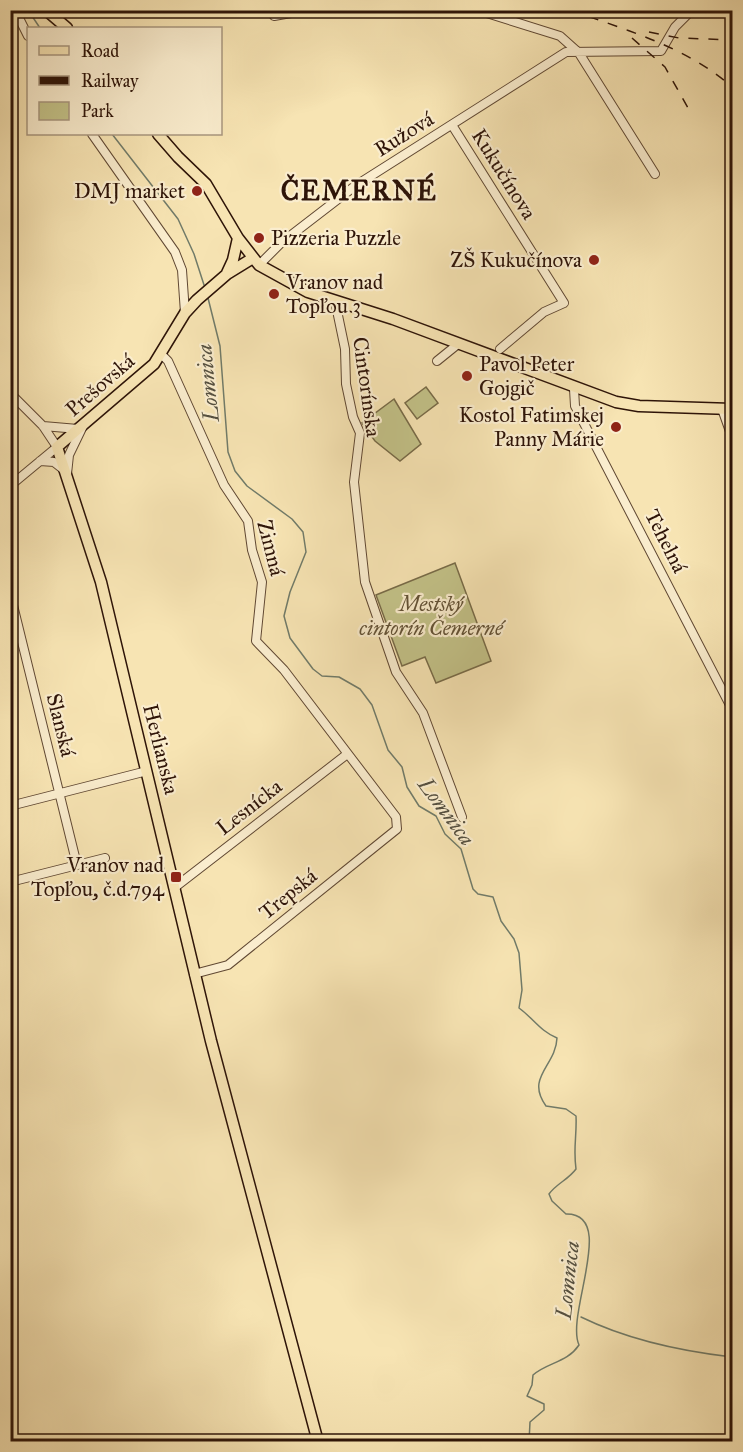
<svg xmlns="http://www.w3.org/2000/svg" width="743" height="1452" viewBox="0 0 743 1452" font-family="'IM FELL Great Primer',serif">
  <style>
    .green { fill: #c3c288; stroke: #786b48; stroke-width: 1.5 }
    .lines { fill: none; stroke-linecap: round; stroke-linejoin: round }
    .stream { stroke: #717b69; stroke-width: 1.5 }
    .minor-casing { stroke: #604833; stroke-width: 10 }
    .major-casing { stroke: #2e1408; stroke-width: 13 }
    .minor { stroke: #faedce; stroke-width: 8 }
    .major { stroke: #f7e4b3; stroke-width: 10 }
    .rail { stroke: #2e1408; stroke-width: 1.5; stroke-dasharray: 10 10; stroke-linecap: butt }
    .poi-dot { fill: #8f2418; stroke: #faedce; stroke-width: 2 }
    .labels { text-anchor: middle; stroke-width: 4.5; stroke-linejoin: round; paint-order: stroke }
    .street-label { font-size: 21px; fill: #2e1408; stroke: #faedce }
    .poi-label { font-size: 21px; fill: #2e1408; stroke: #faedce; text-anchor: end }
    .park-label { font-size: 21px; font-style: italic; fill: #625135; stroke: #faedce }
    .water-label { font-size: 22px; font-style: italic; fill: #555040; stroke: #faedce }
    .district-label { font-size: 27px; font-weight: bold; letter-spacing: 1.5px; fill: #2e1408; stroke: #faedce }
  </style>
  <rect width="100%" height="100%" fill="#f7e4b3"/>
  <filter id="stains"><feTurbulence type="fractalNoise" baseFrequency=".00333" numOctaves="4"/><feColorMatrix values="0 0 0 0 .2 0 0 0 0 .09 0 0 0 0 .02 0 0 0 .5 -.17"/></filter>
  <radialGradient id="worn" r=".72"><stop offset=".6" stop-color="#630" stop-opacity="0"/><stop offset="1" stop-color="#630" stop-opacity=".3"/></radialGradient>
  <path class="green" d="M426,387L438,403L417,419L405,403Z
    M394,399L421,444L400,461L375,441L362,423Z
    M455,563L491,661L436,683L425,657L402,666L376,595Z"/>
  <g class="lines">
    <path class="stream" d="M28,10L40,28
      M112,134L178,219L194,254L205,288
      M208,298L220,346L228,452L235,471L247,486L292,519L303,532L306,552L290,592L284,616L290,638L313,669L322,676L339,677L360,689L372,705L388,750L402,767L407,787L419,806L436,816L445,834L461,849L473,889L478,894L493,897L501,921L514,939L519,953L522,990L519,1008C534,1019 540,1031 557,1038C556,1066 525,1077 546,1106L566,1109L576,1116C577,1136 573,1148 576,1169C568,1180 557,1183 549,1194L552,1201L566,1214C618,1213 565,1314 579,1345C567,1363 548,1362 533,1375L532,1385L527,1396L544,1404V1410L530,1422L529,1442
      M581,1317C628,1340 680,1351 732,1357"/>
    <defs>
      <path id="minor" d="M15,10L28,36
        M271,10L274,16L308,10
        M477,10L560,36L579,53L655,174
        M452,125L564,303L544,312L500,349
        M92,134L175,252L182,270L185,313
        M259,265L281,243L355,186L566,52L661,51L675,27L692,10
        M335,301L345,349L346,384L353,417L360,433L354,482L365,582L396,672L423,713L462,817
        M162,355L168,361L224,485L248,521L252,550L262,582L256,641L284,670L396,817L397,829L228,965L194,974
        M437,361L458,344
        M574,389L575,406L732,709
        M10,393L43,426L57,447L10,486
        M722,409L732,437
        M43,426L78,429
        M40,461L54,462L63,469
        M67,474L69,455L83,426
        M10,593L77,865
        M10,806L147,771
        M10,882L105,858
        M174,888L346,755"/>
      <path id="major" d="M46,10L67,28
        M158,134L178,157L206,184L238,238L259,265L308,292L393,319L616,402L639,406L732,409
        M253,258L227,274L197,300L185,313L154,364L57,447L101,582L211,1041L318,1442
        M227,273L233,260L238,238"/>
    </defs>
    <use href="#minor" class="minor-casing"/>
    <use href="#major" class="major-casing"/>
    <use href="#minor" class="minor"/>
    <use href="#major" class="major"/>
    <path class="rail" d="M570,10C626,30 687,47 732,87
      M649,32L679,38L732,40
      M632,38L665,67L688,108"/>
  </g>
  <g class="poi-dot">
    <circle cx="197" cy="191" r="6"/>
    <circle cx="259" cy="238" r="6"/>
    <circle cx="594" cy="260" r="6"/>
    <circle cx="274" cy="294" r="6"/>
    <circle cx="467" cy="376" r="6"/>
    <circle cx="616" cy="427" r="6"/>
    <rect x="170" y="871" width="12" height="12" rx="3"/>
  </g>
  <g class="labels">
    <g class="street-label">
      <text transform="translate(404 134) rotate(-32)" y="7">Ružová</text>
      <text transform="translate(504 174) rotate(58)" y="7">Kukučínova</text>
      <text transform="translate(100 385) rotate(-41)" y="7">Prešovská</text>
      <text transform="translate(367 387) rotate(82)" y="7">Cintorínska</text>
      <text transform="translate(666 541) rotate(63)" y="7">Tehelná</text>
      <text transform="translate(271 548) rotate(76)" y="7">Zimná</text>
      <text transform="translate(61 725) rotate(76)" y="7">Slanská</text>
      <text transform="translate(161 749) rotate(76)" y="7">Herlianska</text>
      <text transform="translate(249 807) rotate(-38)" y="7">Lesnícka</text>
      <text transform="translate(288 894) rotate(-39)" y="7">Trepská</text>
    </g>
    <g class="poi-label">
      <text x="185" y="198">DMJ market</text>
      <text x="271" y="245" text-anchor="start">Pizzeria Puzzle</text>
      <text x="582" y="267">ZŠ Kukučínova</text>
      <text x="286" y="289" text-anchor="start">Vranov nad<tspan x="286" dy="24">Topľou 3</tspan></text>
      <text x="479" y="371" text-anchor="start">Pavol Peter<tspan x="479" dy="24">Gojgič</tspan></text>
      <text x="604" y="422">Kostol Fatimskej<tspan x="604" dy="24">Panny Márie</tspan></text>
      <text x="164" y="872">Vranov nad<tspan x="164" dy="24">Topľou, č.d.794</tspan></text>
    </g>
    <g class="park-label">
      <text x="431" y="611">Mestský<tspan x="431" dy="24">cintorín Čemerné</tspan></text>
    </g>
    <g class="water-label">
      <text transform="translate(207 383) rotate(-96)" y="8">Lomnica</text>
      <text transform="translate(447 811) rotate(53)" y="8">Lomnica</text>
      <text transform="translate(567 1280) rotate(-84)" y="8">Lomnica</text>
    </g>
    <g class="district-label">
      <text x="359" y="200">ČEMERNÉ</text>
    </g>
  </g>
  <rect width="743" height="1452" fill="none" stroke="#f7e4b3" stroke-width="36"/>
  <rect x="12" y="12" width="719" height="1428" fill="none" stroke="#2e1408" stroke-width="3"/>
  <rect x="18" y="18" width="707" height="1416" fill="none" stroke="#2e1408" stroke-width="1.5"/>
  <rect x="27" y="27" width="195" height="108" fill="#faedce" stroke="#a8967f" stroke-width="1.5"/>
  <rect x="39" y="46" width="30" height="9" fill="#f7e4b3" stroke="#a8967f" stroke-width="1.5"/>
  <text x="81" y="57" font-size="18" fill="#2e1408">Road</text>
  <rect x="39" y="76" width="30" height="9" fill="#2e1408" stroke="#a8967f" stroke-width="1.5"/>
  <text x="81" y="87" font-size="18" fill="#2e1408">Railway</text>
  <rect x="39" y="102" width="30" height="18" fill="#c3c288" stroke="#a8967f" stroke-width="1.5"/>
  <text x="81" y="117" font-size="18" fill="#2e1408">Park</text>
  <rect width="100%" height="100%" filter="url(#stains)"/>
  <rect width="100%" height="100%" fill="url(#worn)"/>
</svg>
